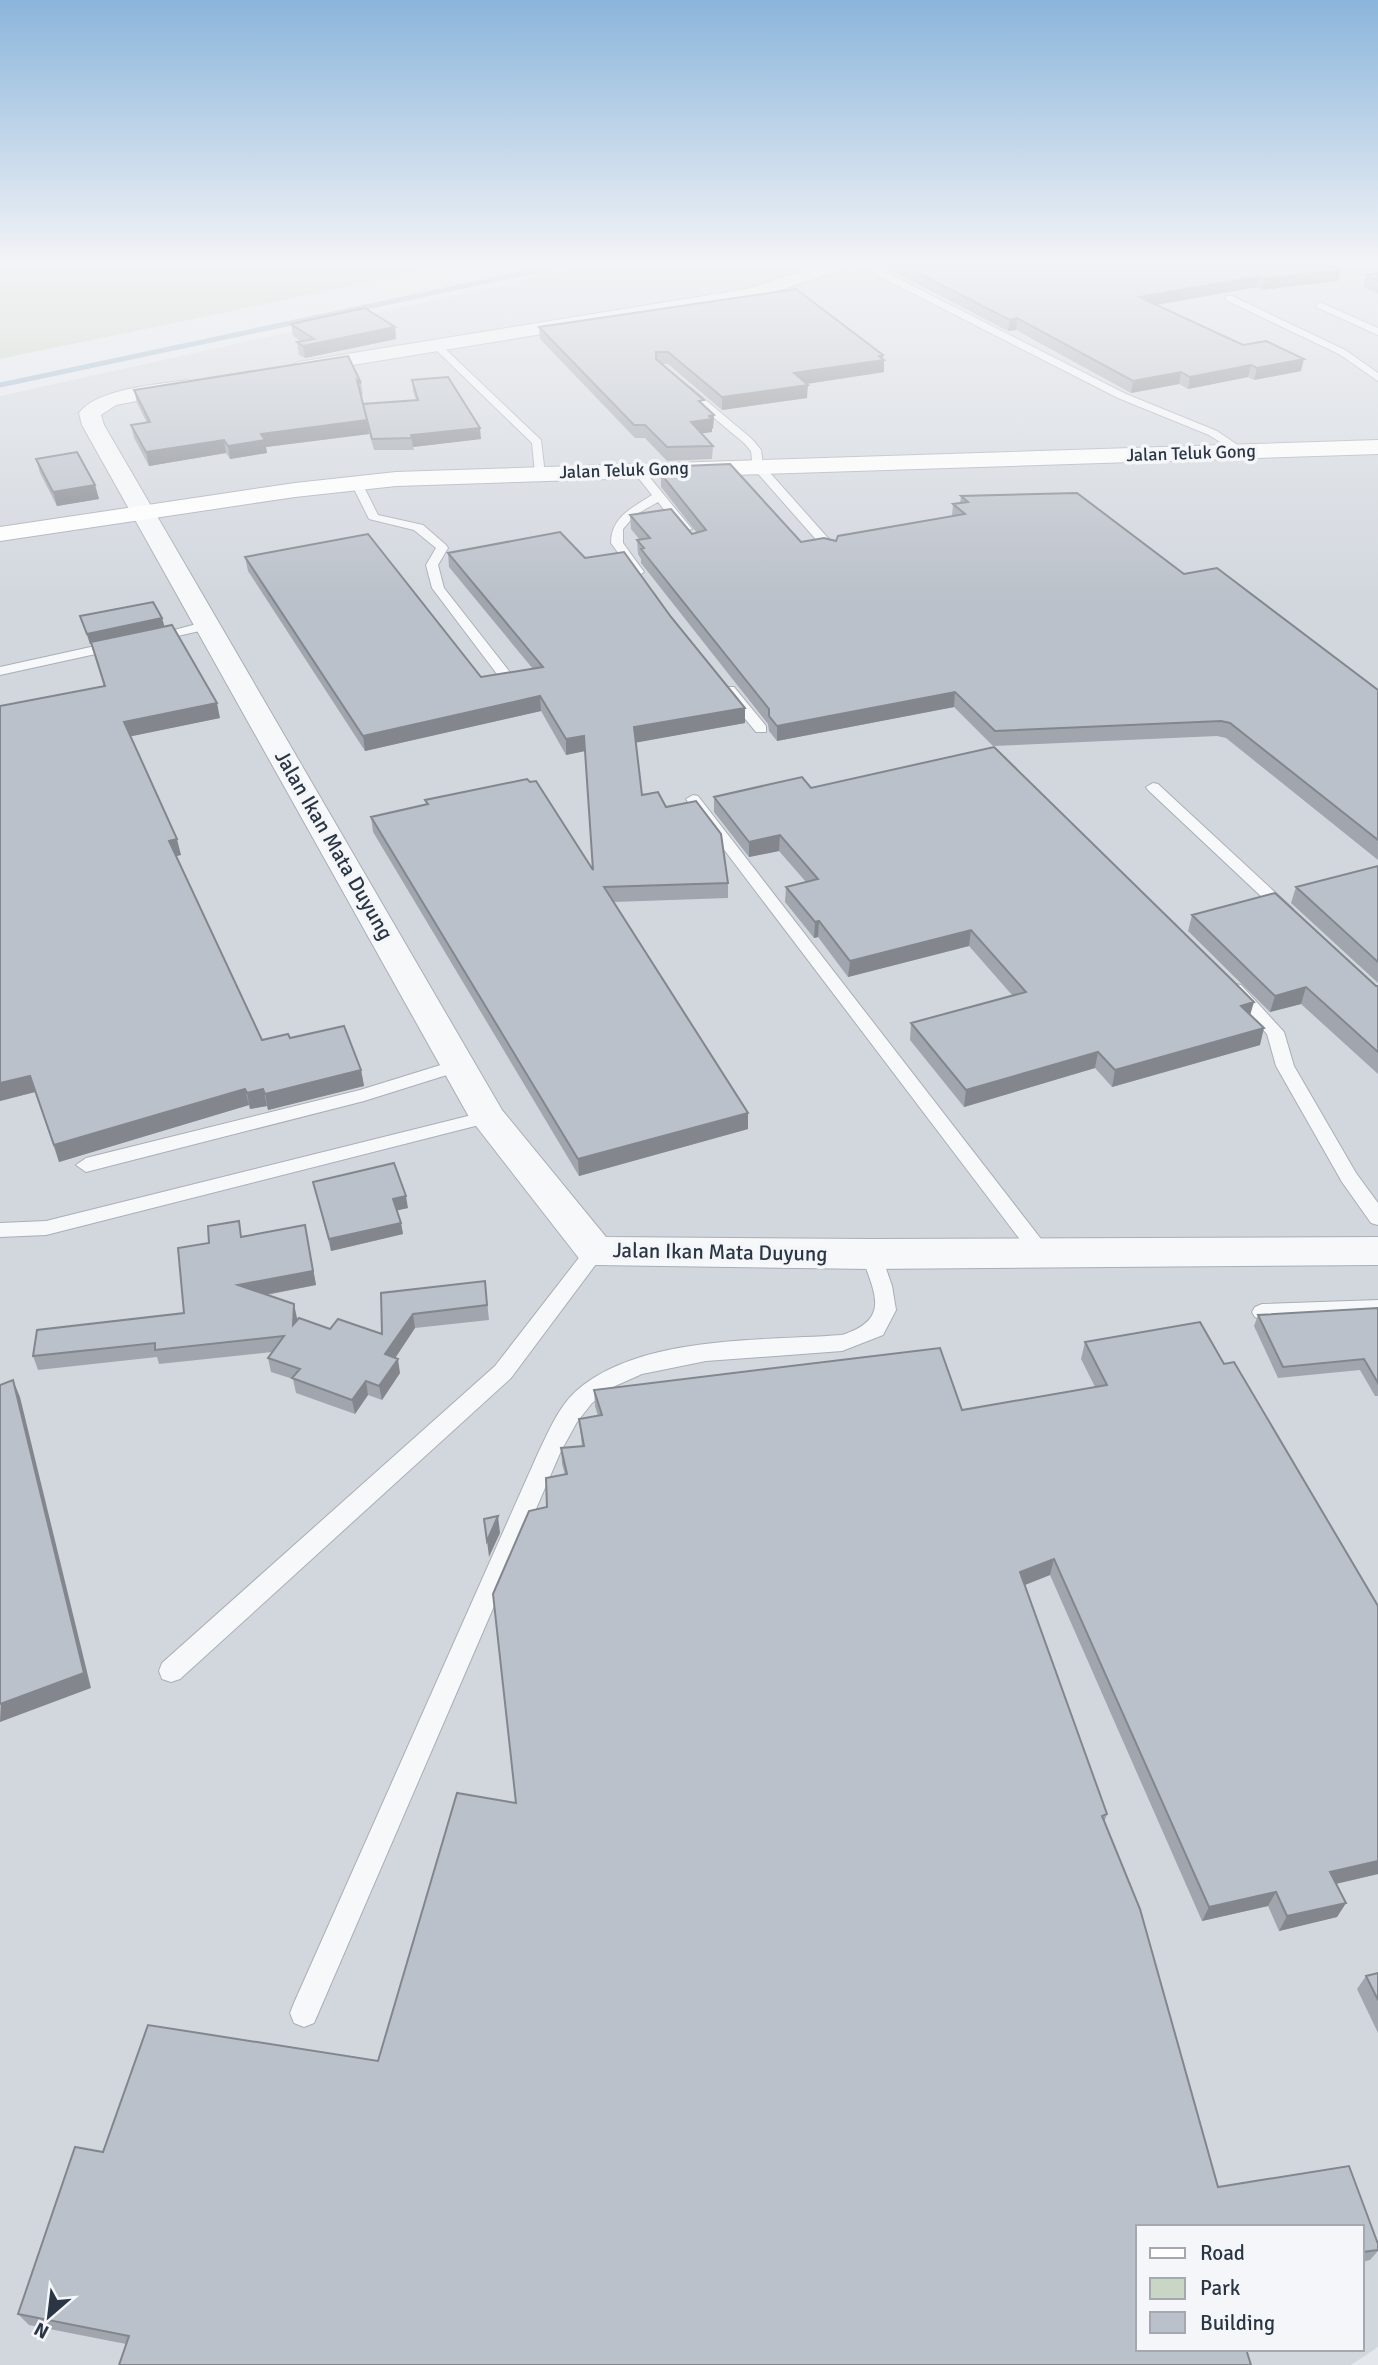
<svg xmlns="http://www.w3.org/2000/svg" width="1378" height="2365" viewBox="0 0 1378 2365" font-family="Signika,sans-serif">
  <style>
    .built { fill: #d2d7de; fill-rule: evenodd }
    .green { fill: #cad6c5 }
    .lines { fill: none; stroke-linecap: round; stroke-linejoin: round }
    .stream { stroke: #9fb7cb; stroke-width: 5 }
    .lane-casing { stroke: #a9aeb7; stroke-width: 2 }
    .street-casing { stroke: #a9aeb7; stroke-width: 2 }
    .secondary-casing { stroke: #a9aeb7; stroke-width: 2 }
    .lane { fill: #f7f8fa; fill-rule: evenodd }
    .street { fill: #f7f8fa; fill-rule: evenodd }
    .secondary { fill: #fff; fill-rule: evenodd }
    .wall { fill: #a1a6ae }
    .shaded-wall { fill: #83878d }
    .building { fill: #bbc1ca; stroke: #83878d; stroke-width: 2 }
    .labels { text-anchor: middle; stroke-width: 7; stroke-linejoin: round; paint-order: stroke }
    .far-street-label { font-size: 18px; fill: #2b3645; stroke: #f4f6f9 }
    .street-label { font-size: 21px; fill: #2b3645; stroke: #f4f6f9 }
  </style>
  <rect width="100%" height="100%" fill="#e4e7ec"/>
  <path class="built" d="M593,265H1378V2347L1351,2365H0V396ZM1138,2227H1362V2349H1138Z"/>
  <path class="green" d="M0,265H453L0,359Z"/>
  <g class="lines">
    <path class="stream" d="M0,385L563,265"/>
    <defs>
      <path id="lane" d="M871,268H877L1126,394L1217,431L1248,452L1239,454L1209,435L1118,398L871,272Z
        M1226,296H1232L1345,350L1378,373V381L1339,354L1226,300Z
        M1319,302L1378,328V335L1316,307Z
        M434,344H440L541,440L545,475L535,473L532,443L434,348Z
        M682,387H690L752,439L761,450L763,465L835,546V552H827L753,468L751,451L744,443L682,391Z
        M634,468H642L692,529L682,532L658,502L635,515L623,529V543L644,572L638,576L634,575L611,543C611,517 632,508 652,495L632,470Z
        M353,481H361L378,515L423,525L446,545L448,548L438,565L444,588L516,680V686H506L432,588L426,565L436,548L414,530L369,519L351,483Z
        M208,621L213,622V628L151,642L144,638Z
        M118,641L125,645L123,648L0,675V667Z
        M724,687H734L766,726V732H756L724,693Z
        M1153,783L1158,784L1293,909V915H1281L1148,790L1146,787Z
        M693,795L698,796L1048,1248L1051,1253L1048,1258H1034L688,802L686,799Z
        M1235,984L1241,985L1284,1032L1294,1066L1356,1173L1378,1203V1225L1371,1223L1342,1182L1276,1066L1267,1034L1226,989Z
        M460,1059L469,1065L466,1069L364,1101L86,1172L76,1165L86,1158L360,1090Z
        M488,1111L497,1117L495,1121L46,1235L0,1237V1223L46,1221Z
        M595,1244L602,1246L605,1251L602,1256L511,1378L180,1679L171,1682L162,1679L159,1671L162,1663L495,1366L588,1246Z
        M871,1247L878,1249L881,1254L892,1286L896,1310L883,1335L842,1351L706,1361L642,1374L615,1386L592,1403L577,1422L561,1451L314,2023L304,2027L294,2023L290,2013L294,2003L539,1451C549,1431 558,1408 575,1392C638,1335 761,1341 842,1335C892,1319 874,1293 861,1254L864,1249Z
        M1378,1300V1316L1262,1320L1255,1317L1252,1312L1255,1307L1262,1304Z"/>
      <path id="street" d="M821,265H848L845,269L750,300L298,374L288,368L298,362L747,289Z
        M187,380L197,386L194,390L116,405L101,415L104,425L502,1110L606,1237L871,1239L1378,1237V1265L871,1269L595,1265L581,1261L469,1117L82,425L79,413C98,388 157,385 187,380Z"/>
      <path id="secondary" d="M1378,440V454L396,486L295,497L0,541V527L295,483L396,472Z"/>
    </defs>
    <use href="#lane" class="lane-casing"/>
    <use href="#street" class="street-casing"/>
    <use href="#secondary" class="secondary-casing"/>
    <use href="#lane" class="lane"/>
    <use href="#street" class="street"/>
    <use href="#secondary" class="secondary"/>
  </g>
  <path class="wall" d="M886,265H1329L1341,270L1338,281L1262,290L1257,287L1157,305L1301,371L1254,380L1248,377L1188,389L1179,384L1131,393L1016,330L1008,331L886,268Z
    M1378,273V294L1363,287L1366,275Z
    M291,324L395,327L396,339L305,358L299,355L297,342L301,341L293,336Z
    M539,327L883,355V359L884,360V372L806,384L807,398L722,410L668,364H662L714,415L713,428L712,429V432L701,433L713,446L712,459L667,461L645,438H635L540,339Z
    M348,356L361,383L363,395L360,394L363,406L416,400L413,391L412,380L481,439L413,447L414,450H374L368,429L369,434L266,447L267,453L230,459L226,453L149,466L134,438L131,425L147,423L137,403L134,390Z
    M36,459L95,485L99,499L57,506L40,473Z
    M685,466L801,542L836,541L952,516L953,504L960,503L961,496L1184,574L1378,690V860L1226,738L1217,736L993,746L954,707L777,741L769,731L768,724L641,563V559L638,554L637,540H640L631,529L630,515L692,534L697,533L661,487V474L685,470Z
    M448,553L585,558L671,617L745,708V723L636,742L642,795L666,807L728,883V898L614,902L748,1129L579,1176L373,832L371,817L426,804L425,800L593,869L585,751L566,755L541,711L365,751L248,571L245,557L481,677L533,669L449,567Z
    M80,616L162,618L164,626L220,718L130,736L181,855L176,856L262,1040L290,1038L361,1070L364,1086L268,1110L267,1106L250,1109L249,1105L59,1162L35,1092L0,1101V706L104,687L91,644H90Z
    M811,788L1250,1015L1260,1045L1112,1087L1095,1068L964,1107L910,1040L911,1023L1012,995L969,946L848,977L818,937L814,938L785,902L786,887L806,882L779,851L749,857L714,812V797Z
    M1378,866V983L1291,903L1296,887Z
    M1192,915L1378,986V1074L1301,1004L1270,1012L1188,931Z
    M313,1182L408,1208L397,1210L401,1223L403,1234L331,1251Z
    M305,1225L316,1285L267,1295L297,1318V1320L330,1329L382,1334L381,1293L485,1281L489,1320L415,1328L395,1358L400,1373L382,1400L368,1395L355,1414L296,1393L293,1379L271,1372L268,1358L272,1352L159,1364L157,1357L38,1370L33,1356L184,1313L243,1236Z
    M1378,1308V1396H1375L1360,1370L1278,1378L1254,1326L1258,1315Z
    M1200,1322L1224,1364L1234,1362L1378,1606V1874L1336,1884L1346,1903L1337,1917L1279,1931L1268,1906L1202,1921L1050,1575L1025,1585L1107,1814L1104,1823L1140,1909L1218,2187L1349,2166L1378,2244V2251L1370,2260L1362,2262V2227H1138V2349H1246L1251,2365H119L126,2344L29,2325L18,2314L75,2147L103,2152L148,2025L378,2061L457,1793L516,1803L493,1594L529,1511L547,1507L546,1478L565,1475L562,1464L561,1448L582,1446L579,1419L598,1416L595,1406L594,1390L940,1348L962,1410L1095,1387L1081,1359L1085,1342Z
    M1378,1973V2033L1357,1989L1366,1976Z"/>
  <path class="shaded-wall" d="M1341,270L1338,281L1262,290L1264,278Z
    M1260,276L1257,287L1138,308L1139,297Z
    M1017,318L1016,330L1008,331L1010,320Z
    M395,327L396,339L305,358L303,346Z
    M883,355V360H884V372L793,386L794,373Z
    M1304,359L1301,371L1254,380L1257,368Z
    M1251,365L1248,377L1188,389L1190,377Z
    M1181,372L1179,384L1131,393L1133,381Z
    M808,385L807,398L722,410V397Z
    M714,415L713,428L712,429V432L691,435V422Z
    M367,420L369,434L266,447L267,453L230,459L228,446L261,434Z
    M480,428L481,439L413,447L411,435Z
    M224,440L226,453L149,466L146,452Z
    M95,485L99,499L57,506L53,492Z
    M162,618L165,628L90,644L87,634Z
    M955,692L954,707L777,741V726Z
    M540,696L541,711L365,751L363,736Z
    M217,703L220,718L128,737L124,722Z
    M745,708V723L634,743V727Z
    M584,736L585,751L566,755V739Z
    M780,835L779,851L749,857V842Z
    M177,839L181,855L172,857L169,841Z
    M819,921L818,937L814,938L815,922Z
    M971,930L969,946L848,977L850,961Z
    M1306,987L1301,1004L1270,1012L1275,996Z
    M1254,1002L1249,1019L1241,1006Z
    M1264,1028L1260,1045L1112,1087L1115,1070Z
    M1098,1052L1095,1068L964,1107L966,1090Z
    M361,1070L364,1086L268,1110L265,1094Z
    M30,1076L35,1092L0,1101V1083Z
    M245,1089L249,1105L59,1162L54,1145Z
    M263,1089L267,1106L250,1109L247,1093Z
    M748,1113V1129L579,1176L578,1159Z
    M406,1196L408,1208L395,1211L393,1199Z
    M401,1223L403,1234L331,1251L329,1239Z
    M305,1225L316,1285L242,1299L238,1285Z
    M294,1304L297,1318V1339L293,1325Z
    M413,1314L415,1328L388,1369L385,1354Z
    M398,1359L400,1373L382,1400L379,1386Z
    M13,1380L20,1397L91,1688L0,1722Z
    M366,1381L368,1395L355,1414L352,1400Z
    M498,1516L500,1533L489,1557L487,1541Z
    M1054,1559L1050,1575L1017,1588L1020,1572Z
    M1378,1861V1874L1322,1887L1330,1872Z
    M1276,1892L1268,1906L1202,1921L1209,1907Z
    M1346,1903L1337,1917L1279,1931L1287,1916Z"/>
  <path class="building" d="M902,265H1329L1341,270L1264,278L1260,276L1139,297L1243,345L1266,341L1304,359L1257,368L1251,365L1190,377L1181,372L1133,381L1017,318L1010,320Z
    M1378,273V281L1366,275Z
    M796,289L883,355L879,356L884,360L794,373L808,385L722,397L668,352H656V359L704,400L699,401L714,415L709,416L712,419L691,422L713,446L667,447L645,425H634L539,327Z
    M365,308L395,327L303,346L297,342L314,339L291,324Z
    M348,356L361,383L357,380L367,420L261,434L265,440L228,446L224,440L146,452L131,425L150,422L134,390Z
    M448,377L480,428L411,435L412,438L372,439L363,404L418,400L412,380Z
    M77,452L95,485L53,492L36,459Z
    M730,464L801,542L824,538L836,541L838,536L965,514L953,504L968,502L961,496L1077,493L1184,574L1217,568L1378,690V840L1230,723L1221,721L995,731L955,692L777,726L769,716V709L641,549L644,548L637,540L650,538L630,515L671,509L692,534L706,530L661,474L689,470L685,466Z
    M560,532L585,558L624,552L671,617L745,708L634,727L642,795L658,792L666,807L696,801L721,834L728,883L604,887L748,1113L578,1159L371,817L428,804L425,800L527,779L530,782L536,781L593,870L584,736L566,739L540,696L363,736L245,557L368,534L481,677L543,667L448,553Z
    M153,602L162,618L87,634L80,616Z
    M172,625L217,703L124,722L177,839L169,841L262,1040L288,1034L290,1038L344,1026L361,1070L265,1094L263,1089L247,1093L245,1089L54,1145L30,1076L0,1083V706L105,686L91,642Z
    M994,747L1232,980L1254,1002L1241,1006L1264,1028L1115,1070L1098,1052L966,1090L911,1023L1026,992L971,930L850,961L819,921L815,922L786,887L818,879L780,835L749,842L714,797L802,777L811,788Z
    M1378,866V962L1296,887Z
    M1275,893L1376,986H1378V1052L1306,987L1275,996L1192,915Z
    M394,1163L406,1196L393,1199L401,1223L329,1239L313,1182Z
    M239,1221L241,1237L305,1225L313,1271L238,1285L294,1304L293,1325L299,1318L330,1329L338,1319L382,1334L381,1293L485,1281L487,1305L413,1314L385,1354L398,1359L379,1386L366,1381L352,1400L292,1378L300,1369L268,1358L284,1336L155,1350V1343L33,1356L37,1330L184,1313L178,1248L209,1243L208,1226Z
    M1378,1308V1383L1364,1359L1283,1367L1258,1315Z
    M1200,1322L1224,1364L1234,1362L1378,1606V1861L1330,1872L1346,1903L1287,1916L1276,1892L1209,1907L1054,1559L1020,1572L1107,1814L1102,1816L1140,1909L1218,2187L1349,2166L1378,2244V2250L1362,2252V2227H1138V2349H1246L1251,2365H119L129,2336L18,2314L75,2147L103,2152L148,2025L378,2061L457,1793L516,1803L493,1594L529,1511L547,1507L546,1478L567,1474L561,1448L584,1446L579,1419L602,1415L594,1390L940,1348L962,1410L1107,1385L1085,1342Z
    M13,1380L84,1673L0,1704V1385Z
    M498,1516L487,1541L484,1519Z
    M1378,1973V2000L1366,1976Z"/>
  <linearGradient id="sky" x2="0" y2="1"><stop stop-color="#8bb5dc"/><stop offset="0.44" stop-color="#f3f4f6"/><stop offset="1" stop-color="#f3f4f6" stop-opacity="0"/></linearGradient>
  <rect width="1378" height="596" fill="url(#sky)"/>
  <g class="labels">
    <g class="far-street-label">
      <text transform="translate(1191 453) rotate(-2)" y="6">Jalan Teluk Gong</text>
      <text transform="translate(624 470) rotate(-2)" y="6">Jalan Teluk Gong</text>
    </g>
    <g class="street-label">
      <text transform="translate(334 845) rotate(60)" y="7">Jalan Ikan Mata Duyung</text>
      <text transform="translate(720 1252) rotate(1)" y="7">Jalan Ikan Mata Duyung</text>
    </g>
  </g>
  <rect x="1136" y="2225" width="228" height="126" fill="#f4f6f9" stroke="#a4a9b1" stroke-width="2"/>
  <rect x="1150" y="2248" width="35" height="10" fill="#ffffff" stroke="#a4a9b1" stroke-width="2"/>
  <text x="1200" y="2260" font-size="21" fill="#2b3645">Road</text>
  <rect x="1150" y="2278" width="35" height="21" fill="#cad6c5" stroke="#a4a9b1" stroke-width="2"/>
  <text x="1200" y="2295" font-size="21" fill="#2b3645">Park</text>
  <rect x="1150" y="2312" width="35" height="21" fill="#bbc1ca" stroke="#a4a9b1" stroke-width="2"/>
  <text x="1200" y="2330" font-size="21" fill="#2b3645">Building</text>
  <g transform="translate(49 2316) rotate(208)" stroke="#f4f6f9" stroke-width="5" paint-order="stroke">
  <path d="M0-5L12 26L0 18L-12 26Z" fill="#2b3645"/>
  <text y="-10" font-size="19" font-weight="bold" text-anchor="middle" fill="#2b3645">N</text>
  </g>
</svg>
